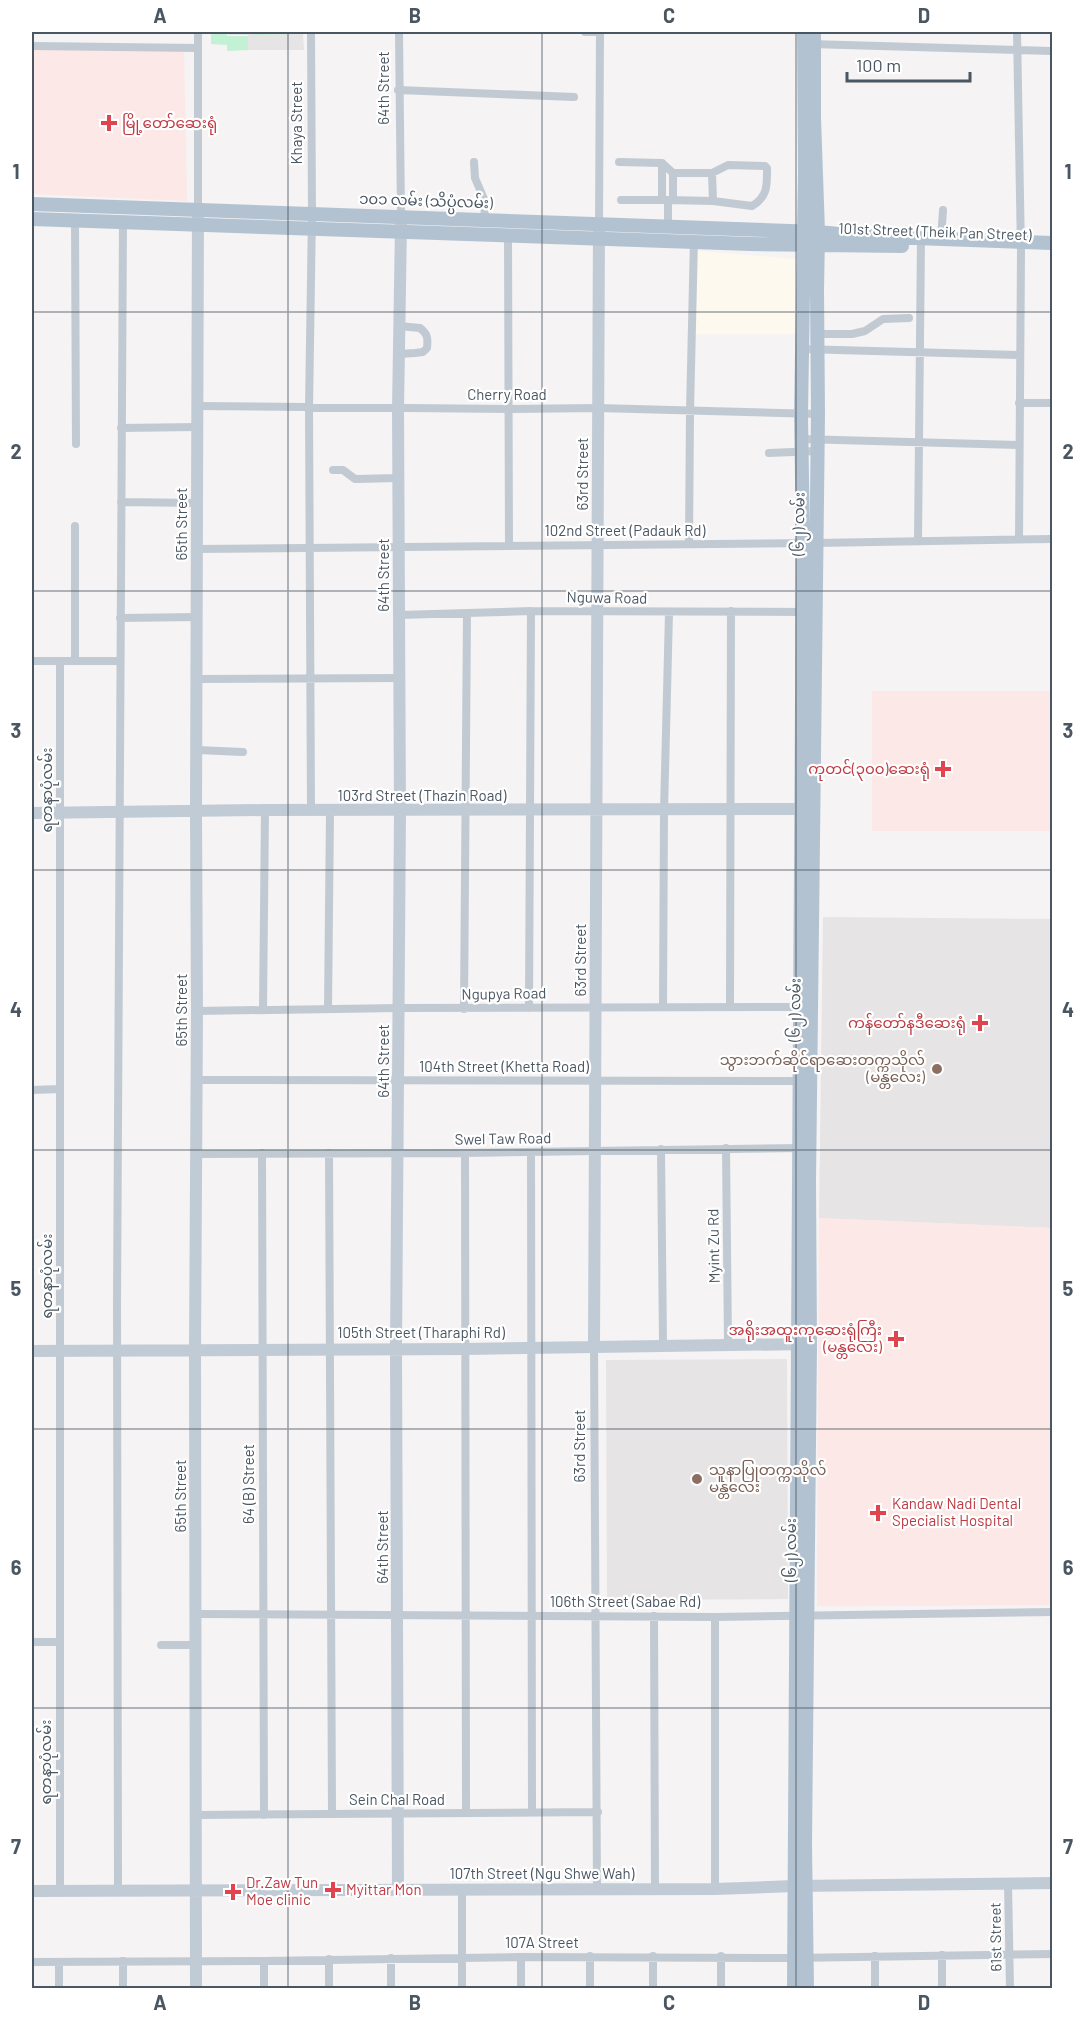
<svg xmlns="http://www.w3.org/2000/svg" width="1084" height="2020" viewBox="0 0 1084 2020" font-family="Barlow,'Noto Sans Myanmar',sans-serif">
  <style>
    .commercial { fill: #fdf9ef }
    .education { fill: #e6e4e5 }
    .medical { fill: #fce8e6 }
    .green { fill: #c3f1d5 }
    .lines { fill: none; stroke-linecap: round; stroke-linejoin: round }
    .street { stroke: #c1cad2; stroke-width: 8 }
    .secondary { stroke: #c1cbd6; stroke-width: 12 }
    .primary { stroke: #b3c2d1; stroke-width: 14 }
    .grid { fill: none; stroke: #4a5661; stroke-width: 1.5; stroke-opacity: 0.55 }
    .health-dot { fill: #e0444e; stroke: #fff; stroke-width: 2 }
    .education-dot { fill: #8d6e63; stroke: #fff; stroke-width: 2 }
    .labels { text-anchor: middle; stroke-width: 4.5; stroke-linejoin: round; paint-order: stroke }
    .street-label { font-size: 15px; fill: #4a5661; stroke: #fff }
    .health-label { font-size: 15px; fill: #be3a42; stroke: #fff; text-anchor: start }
    .education-label { font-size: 15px; fill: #785e54; stroke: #fff; text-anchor: end }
    .neatline { fill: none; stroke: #4a5661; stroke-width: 2 }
    .grid-label { font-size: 20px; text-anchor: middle; font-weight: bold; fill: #4a5661 }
  </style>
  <rect width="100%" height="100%" fill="#f5f3f3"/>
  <path class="commercial" d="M697,251L797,259L796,334H695Z"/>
  <path class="education" d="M228,32H253V35L303,34L304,50H248V35H228Z
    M823,917L1052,919V1228L819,1218Z
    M787,1359L788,1599L607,1600L606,1360Z"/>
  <path class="medical" d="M32,49L184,52L187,201L32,194Z
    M872,691H1052V831H872Z
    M819,1218L1052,1228V1605L817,1606Z"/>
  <path class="green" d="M211,32H227V36H248V50L227,51V45L211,44Z
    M253,32H303V34L253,35Z"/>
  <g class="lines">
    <path class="street" d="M311,32L312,214L309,408L311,810
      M399,32L401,217
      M585,32H600
      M1017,32L1021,251L1019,539
      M810,44L1052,51
      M32,46L198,48
      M398,90L574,97
      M474,162L475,178L484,199L485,220
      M619,162L662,163L673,173H712L728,165L765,166L767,168C767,185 768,197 752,206L713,201L668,200
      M712,173L713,201
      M621,200H668V227
      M662,200V163
      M673,200V173
      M198,209V32
      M75,221L76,444
      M599,225L600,32
      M508,234L509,545
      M941,239L943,210
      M818,334H852L865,331L883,319L909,318
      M801,349L1019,355
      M399,354L415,353L423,352L427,348C428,339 428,334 420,328L399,326
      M1019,403H1052
      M197,406L510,409L598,408L818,414
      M121,428L197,427
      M801,439L1019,445
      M769,453L817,451
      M333,470H343L355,479L398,478
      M121,502L197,503
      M918,541L921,238
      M689,544L690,411L694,239
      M197,549L816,543L1052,539
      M399,615L531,611L805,612
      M120,618L197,617
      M32,661H120
      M75,661V526
      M197,679L400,678
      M197,750L243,752
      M730,1006L731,611
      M663,1007L664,811L669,613
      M529,1008L531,611
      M328,1009L330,811
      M464,1009L467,613
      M263,1010L265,810
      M197,1011L399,1008L802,1007
      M197,1080L803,1081
      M32,1090L60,1089
      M726,1148L728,1344
      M661,1149L663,1345
      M531,1152L532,1812
      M262,1153L264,1815
      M329,1153L332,1813
      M465,1153L466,1813
      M197,1154L465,1153L804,1148
      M594,1346L597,1889
      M197,1614L715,1617L1052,1612
      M654,1616L655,1889
      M715,1617V1889
      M32,1642H60
      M161,1645H197
      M197,1815L598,1812
      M1008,1884L1010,1988
      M60,1891V661
      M118,1891L117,1303L123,221
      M590,1956V1988
      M653,1956V1988
      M875,1956V1988
      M521,1957V1988
      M391,1958V1988
      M123,1961V1988
      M32,1962L264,1961L521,1957L794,1958L1052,1954
      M59,1962V1988
      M264,1988V1961
      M329,1988V1959
      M462,1988V1889
      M721,1988V1956
      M942,1988V1955"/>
    <path class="secondary" d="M32,813L265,810L809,809
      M594,1346L599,225
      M32,1351L465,1349L806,1344
      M398,1890L396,1348L400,811L398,409L401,224
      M32,1891L715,1889L794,1886L1052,1883
      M196,1988L195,1349L197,1011L196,812L198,209"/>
    <path class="primary" d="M32,204L818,232L860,236L1052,243
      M32,219L751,244L902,246
      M794,1988L803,543L801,414L805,172L804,32
      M807,1988L805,1844L810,1344L809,1181L818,414L817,291L818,232L814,118V32"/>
  </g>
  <path class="grid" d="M288,32V1988M542,32V1988M796,32V1988M32,312H1052M32,591H1052M32,870H1052M32,1150H1052M32,1429H1052M32,1708H1052"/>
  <g class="health-dot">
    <path d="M106 114h6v6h6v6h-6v6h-6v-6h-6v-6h6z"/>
    <path d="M940 760h6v6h6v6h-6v6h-6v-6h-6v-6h6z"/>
    <path d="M977 1014h6v6h6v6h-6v6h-6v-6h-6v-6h6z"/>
    <path d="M893 1330h6v6h6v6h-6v6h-6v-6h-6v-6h6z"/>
    <path d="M875 1504h6v6h6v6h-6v6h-6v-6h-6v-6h6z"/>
    <path d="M330 1881h6v6h6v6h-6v6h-6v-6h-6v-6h6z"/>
    <path d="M230 1883h6v6h6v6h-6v6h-6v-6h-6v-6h6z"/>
  </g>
  <g class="education-dot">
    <circle cx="937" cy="1069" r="6"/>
    <circle cx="697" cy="1479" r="6"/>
  </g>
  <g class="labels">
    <g class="street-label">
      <text transform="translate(384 88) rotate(-90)" y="5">64th Street</text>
      <text transform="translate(297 123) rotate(-90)" y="5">Khaya Street</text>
      <text transform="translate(426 201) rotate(2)" y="5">၁၀၁ လမ်း (သိပ္ပံလမ်း)</text>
      <text transform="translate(935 232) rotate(2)" y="5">101st Street (Theik Pan Street)</text>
      <text x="507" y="400">Cherry Road</text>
      <text transform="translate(583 474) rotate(-90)" y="5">63rd Street</text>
      <text transform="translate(182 524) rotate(-90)" y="5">65th Street</text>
      <text transform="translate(799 524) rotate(-89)" y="5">(၆၂) လမ်း</text>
      <text x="625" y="536">102nd Street (Padauk Rd)</text>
      <text transform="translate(384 575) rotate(-90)" y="5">64th Street</text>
      <text transform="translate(607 598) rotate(1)" y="5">Nguwa Road</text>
      <text transform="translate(47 790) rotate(-90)" y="5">ရတနာပုံလမ်း</text>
      <text x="422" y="801">103rd Street (Thazin Road)</text>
      <text transform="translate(581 960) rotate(-90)" y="5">63rd Street</text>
      <text transform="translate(504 994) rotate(-1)" y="5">Ngupya Road</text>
      <text transform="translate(182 1010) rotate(-90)" y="5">65th Street</text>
      <text transform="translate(795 1010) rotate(-89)" y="5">(၆၂) လမ်း</text>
      <text transform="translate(384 1061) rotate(-90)" y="5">64th Street</text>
      <text x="504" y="1072">104th Street (Khetta Road)</text>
      <text transform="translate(503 1139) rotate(-1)" y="5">Swel Taw Road</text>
      <text transform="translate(714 1246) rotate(-91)" y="5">Myint Zu Rd</text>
      <text transform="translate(47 1276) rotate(-90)" y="5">ရတနာပုံလမ်း</text>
      <text x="421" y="1338">105th Street (Tharaphi Rd)</text>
      <text transform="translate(580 1446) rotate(-90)" y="5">63rd Street</text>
      <text transform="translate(249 1484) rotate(-90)" y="5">64 (B) Street</text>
      <text transform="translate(181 1496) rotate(-90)" y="5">65th Street</text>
      <text transform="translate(383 1547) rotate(-90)" y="5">64th Street</text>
      <text transform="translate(791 1550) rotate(-90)" y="5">(၆၂) လမ်း</text>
      <text x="625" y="1607">106th Street (Sabae Rd)</text>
      <text transform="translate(46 1762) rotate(-90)" y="5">ရတနာပုံလမ်း</text>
      <text x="397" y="1805">Sein Chal Road</text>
      <text x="542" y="1879">107th Street (Ngu Shwe Wah)</text>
      <text transform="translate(996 1937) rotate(-91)" y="5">61st Street</text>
      <text x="542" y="1948">107A Street</text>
    </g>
    <g class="health-label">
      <text x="122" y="128">မြို့တော်ဆေးရုံ</text>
      <text x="930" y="774" text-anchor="end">ကုတင်(၃၀၀)ဆေးရုံ</text>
      <text x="966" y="1028" text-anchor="end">ကန်တော်နဒီဆေးရုံ</text>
      <text x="882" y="1335" text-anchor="end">အရိုးအထူးကုဆေးရုံကြီး<tspan x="882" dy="17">(မန္တလေး)</tspan></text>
      <text x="892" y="1509">Kandaw Nadi Dental<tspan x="892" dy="17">Specialist Hospital</tspan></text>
      <text x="246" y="1888">Dr.Zaw Tun<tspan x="246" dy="17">Moe clinic</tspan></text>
      <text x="346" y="1895">Myittar Mon</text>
    </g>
    <g class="education-label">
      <text x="925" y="1065">သွားဘက်ဆိုင်ရာဆေးတက္ကသိုလ်<tspan x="925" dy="17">(မန္တလေး)</tspan></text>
      <text x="709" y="1475" text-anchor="start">သူနာပြုတက္ကသိုလ်<tspan x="709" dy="17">မန္တလေး</tspan></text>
    </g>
  </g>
  <rect width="1084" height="2020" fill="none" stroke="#ffffff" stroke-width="66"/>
  <path d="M847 72v9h123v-9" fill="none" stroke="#4a5661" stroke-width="3"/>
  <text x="856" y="72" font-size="18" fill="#4a5661" stroke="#ffffff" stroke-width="4.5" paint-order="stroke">100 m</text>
  <rect x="33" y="33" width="1018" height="1954" class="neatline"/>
  <g class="grid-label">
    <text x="160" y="23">A</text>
    <text x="415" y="23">B</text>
    <text x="669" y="23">C</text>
    <text x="924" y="23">D</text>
    <text x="16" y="179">1</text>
    <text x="1068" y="179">1</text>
    <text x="16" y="459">2</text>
    <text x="1068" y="459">2</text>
    <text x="16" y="738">3</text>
    <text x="1068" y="738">3</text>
    <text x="16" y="1017">4</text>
    <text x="1068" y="1017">4</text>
    <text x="16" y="1296">5</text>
    <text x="1068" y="1296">5</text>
    <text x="16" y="1575">6</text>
    <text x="1068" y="1575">6</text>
    <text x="16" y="1854">7</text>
    <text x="1068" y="1854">7</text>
    <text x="160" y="2010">A</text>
    <text x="415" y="2010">B</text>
    <text x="669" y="2010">C</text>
    <text x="924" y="2010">D</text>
  </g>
</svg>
